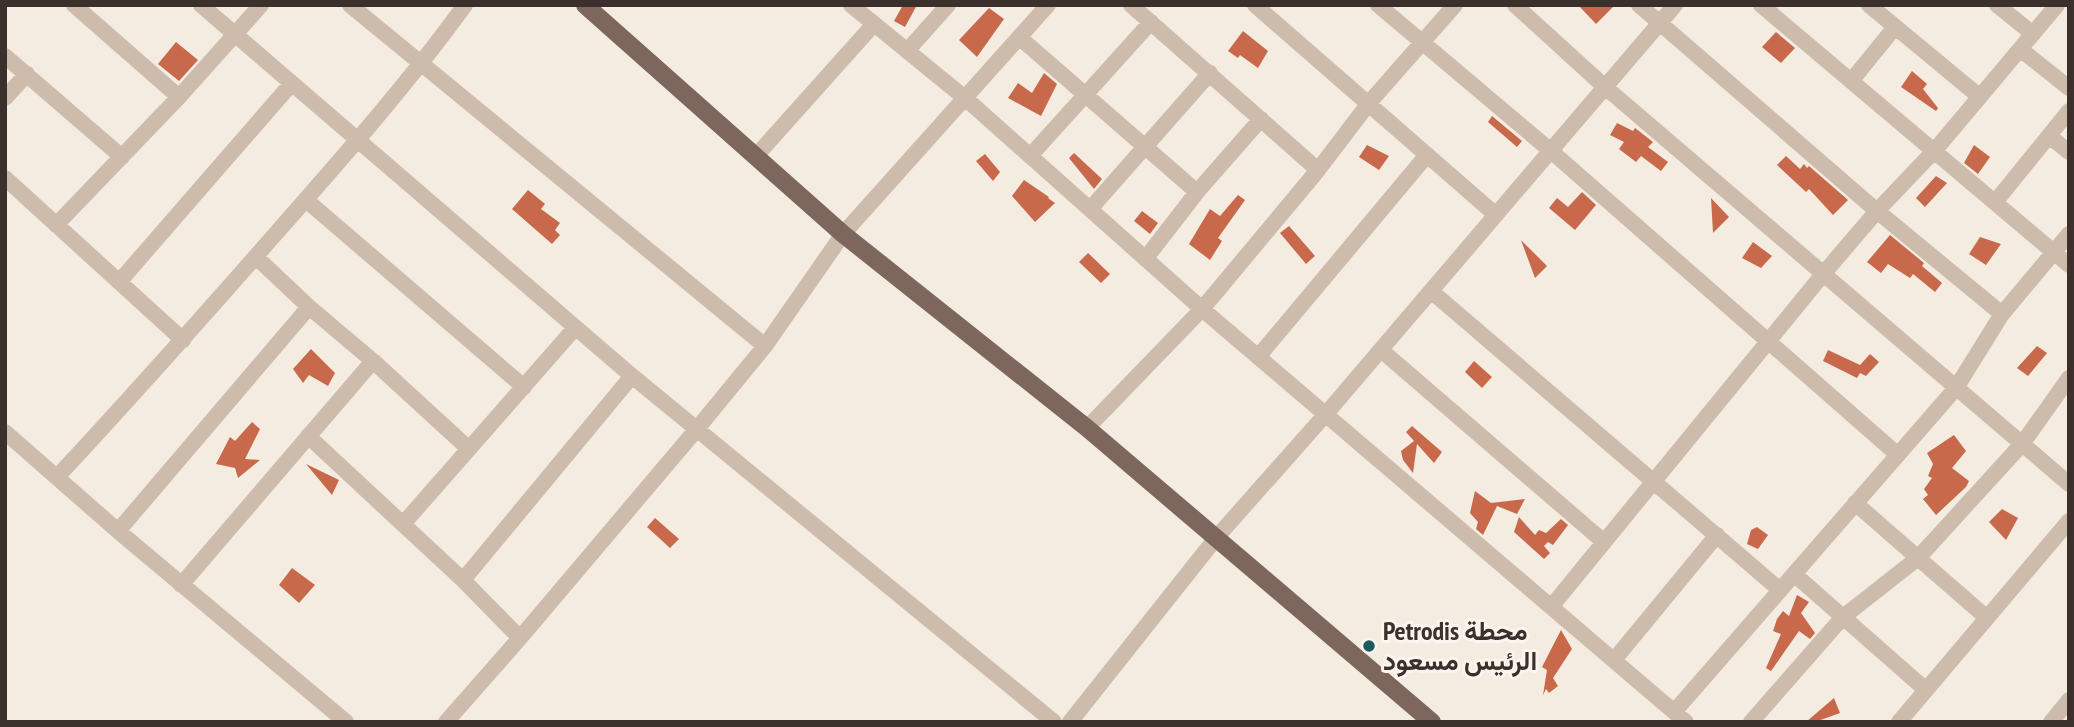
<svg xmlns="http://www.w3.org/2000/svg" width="2074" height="727" viewBox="0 0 2074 727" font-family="'PT Sans Narrow',Vazirmatn,sans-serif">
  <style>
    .building { fill: #c8694b }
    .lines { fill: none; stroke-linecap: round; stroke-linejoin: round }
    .minor { stroke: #cdbbac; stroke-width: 16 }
    .major { stroke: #7d675c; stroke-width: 18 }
    .poi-dot { fill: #1f5a5e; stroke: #fbf5ee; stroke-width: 2.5 }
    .labels { text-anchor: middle; stroke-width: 6; stroke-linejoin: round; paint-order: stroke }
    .poi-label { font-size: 26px; font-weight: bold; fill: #3b302b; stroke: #fbf5ee; text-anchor: start }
  </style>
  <rect width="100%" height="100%" fill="#f4ebe1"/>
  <path class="building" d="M903,5H917L905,27L894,21Z
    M1578,5H1615L1596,24Z
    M989,8L1004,19L977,57L959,40Z
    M1243,31L1268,51L1258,68L1240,55L1238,58L1228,51Z
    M1776,32L1795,48L1781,63L1762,47Z
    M176,42L198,60L179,81L158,64Z
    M1912,71L1927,84L1923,89L1938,108L1936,111L1901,87Z
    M1044,73L1057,84L1041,116L1008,98L1018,83L1032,93Z
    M1492,116L1522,141L1517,147L1488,122Z
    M1617,123L1633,131L1635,128L1653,142L1648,147L1668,162L1661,171L1641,156L1636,162L1619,149L1624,142L1610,135Z
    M1367,145L1389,156L1379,170L1359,157Z
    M1974,145L1990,157L1978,174L1964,163Z
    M1074,153L1102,179L1094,189L1069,158Z
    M985,154L1000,172L993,181L976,161Z
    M1786,156L1800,169L1804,164L1807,168L1809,166L1848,200L1833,215L1809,189L1806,192L1777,165Z
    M1936,176L1947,183L1925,207L1916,198Z
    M1024,180L1049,197L1048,198L1055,203L1035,222L1012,196Z
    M528,190L545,204L541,209L560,223L555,230L560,235L552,244L512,209Z
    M1582,192L1596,205L1575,230L1549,208L1557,198L1568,207Z
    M1238,195L1245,200L1218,238L1222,241L1210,260L1189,244L1210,209L1220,216Z
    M1711,198L1729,217L1713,233Z
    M1142,211L1158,223L1150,234L1134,221Z
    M1289,226L1315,256L1306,264L1280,233Z
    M1890,235L1924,263L1922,266L1942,283L1935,292L1913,274L1910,278L1888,264L1881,273L1867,262Z
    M1980,237L2001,244L1986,265L1969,254Z
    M1521,240L1547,266L1535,278Z
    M1753,242L1772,256L1761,268L1742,258Z
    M1088,253L1110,274L1101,283L1079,262Z
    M2037,346L2047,353L2028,376L2017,368Z
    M311,349L335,373L328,386L309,375L303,383L293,369Z
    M1828,350L1860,365L1870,354L1879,362L1866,376L1860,373L1857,378L1823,361Z
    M1474,361L1492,377L1482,388L1465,372Z
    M252,422L260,429L245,459L260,460L238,478L235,468L216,464L230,437L235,441Z
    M1412,426L1442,452L1434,463L1417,444L1413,473L1403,460L1401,451L1414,441L1406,432Z
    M1954,435L1966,451L1952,468L1969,481L1966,487L1936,515L1923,499L1928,495L1924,489L1932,478L1928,476L1933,464L1927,453Z
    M306,464L339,480L332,495Z
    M1475,491L1491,503L1525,499L1517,514L1497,506L1483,535L1476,529L1478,522L1470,513Z
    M2002,509L2018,518L2006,540L1989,522Z
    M1519,517L1535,535L1539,530L1546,533L1561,519L1568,525L1553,545L1548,542L1544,546L1550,553L1544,559L1514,532Z
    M655,518L679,539L670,548L647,527Z
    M1757,527L1768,535L1758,549L1747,544L1751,530Z
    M292,568L315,585L299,603L279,585Z
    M1797,595L1809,602L1801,613L1815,633L1810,639L1799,631L1771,671L1766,668L1781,634L1773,631L1777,619L1783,611L1789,616Z
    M1561,630L1572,649L1553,678L1558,686L1549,693L1546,689L1543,695L1547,670L1542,667Z
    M1834,698L1840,713L1815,722H1806Z"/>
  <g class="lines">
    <path class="minor" d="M74,5L179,97
      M201,5L632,376L1054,722
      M350,5L765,346
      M851,5L965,98L1202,309L1686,722
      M1131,5L1318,170
      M1255,5L1496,215
      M1378,5L1551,151L1898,455
      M1515,5L1605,87L2069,484
      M1639,5L1877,211L2002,314
      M1761,5L2069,265
      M1869,5L1980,97
      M1997,5L2033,34
      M1019,37L1197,192
      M2020,49L2069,88
      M907,51L948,5
      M5,56L122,157
      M1852,80L1895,27
      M5,98L27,74
      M2049,136L2069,152
      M1030,156L1151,22
      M755,157L874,24
      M5,178L183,340
      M306,200L524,387
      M1996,201L2069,111
      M1091,208L1210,73
      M56,225L179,97L261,5
      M1146,258L1197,192L1261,119
      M119,282L292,83
      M1431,291L1780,590
      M1381,350L1604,542
      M1258,357L1427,155
      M373,361L469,449
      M1087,428L1202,309L1318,170L1369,103L1455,5
      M5,432L118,531L346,722
      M308,436L463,580L520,638
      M57,477C125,404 191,330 257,255C329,173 401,93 465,5
      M1855,503L1987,618
      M403,524L575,328
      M118,531L309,307
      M1794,574L1926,690
      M463,580L632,376
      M181,585L373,361L309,307L256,257
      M1551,607L1824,273L1877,211L1935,150L2057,5
      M1614,660L1717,535
      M1674,712L1956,388L2002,314L2069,234
      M446,722L520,638L696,430L765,346L843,234L1048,5
      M1070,722L1216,538L1325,415L1675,5
      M1751,722L1843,617L1918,558L2022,444L2069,378
      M1899,722L2069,521
      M2051,722L2069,700"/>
    <path class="major" d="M585,5L843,234L1087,428L1432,722"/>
  </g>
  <circle class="poi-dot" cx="1369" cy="646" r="7"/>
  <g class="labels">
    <g class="poi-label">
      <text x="1383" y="640">Petrodis محطة<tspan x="1383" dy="30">الرئيس مسعود</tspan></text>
    </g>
  </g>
  <rect width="2074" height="727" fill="none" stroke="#3b302b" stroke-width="14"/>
</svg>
